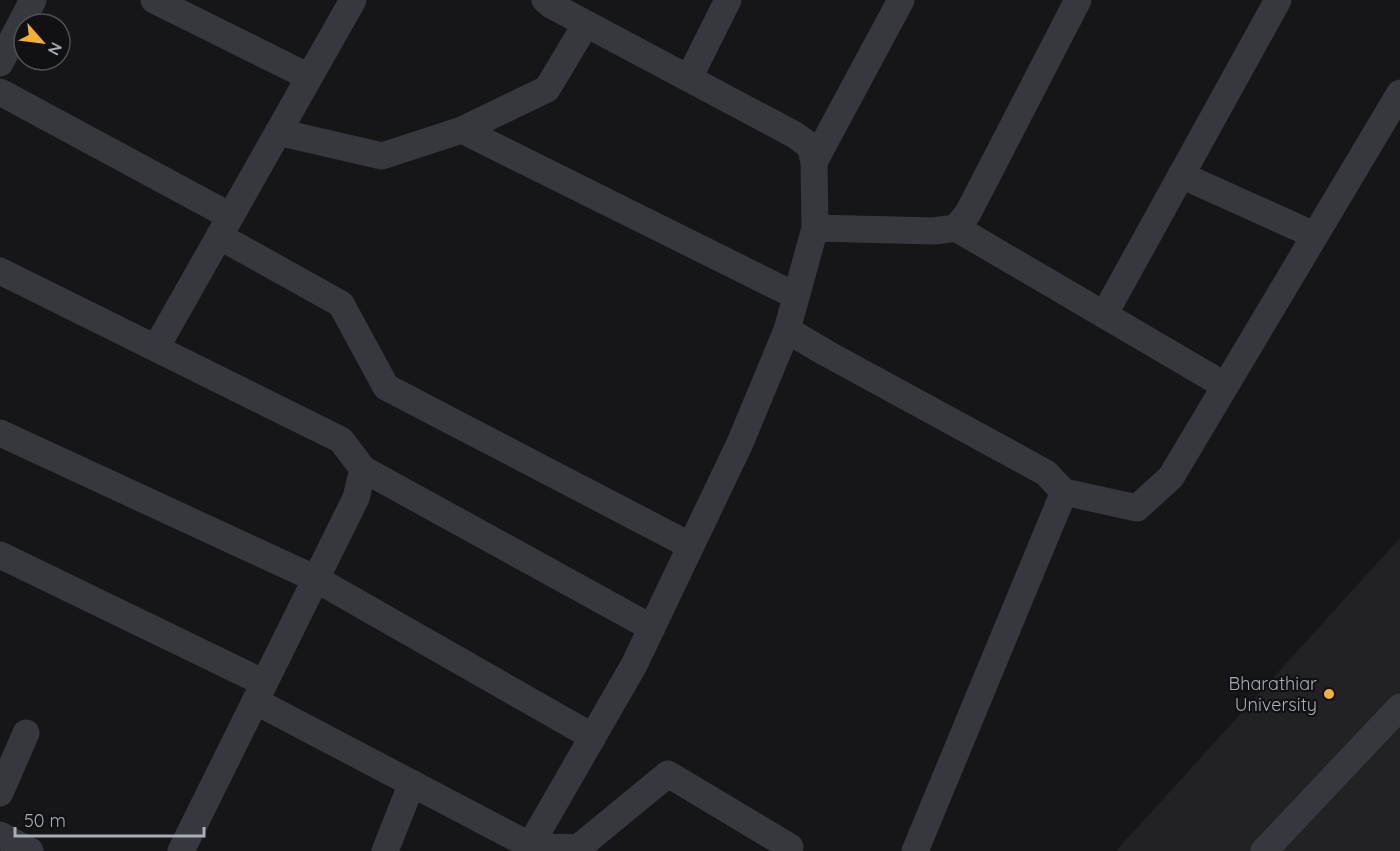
<svg xmlns="http://www.w3.org/2000/svg" width="1400" height="851" viewBox="0 0 1400 851" font-family="Quicksand,sans-serif">
  <style>
    .built { fill: #222225 }
    .lines { fill: none; stroke-linecap: round; stroke-linejoin: round }
    .street { stroke: #37383d; stroke-width: 27 }
    .poi-dot { fill: #f2b134; stroke: #111113; stroke-width: 2 }
    .labels { text-anchor: middle; stroke-width: 4.5; stroke-linejoin: round; paint-order: stroke }
    .poi-label { font-size: 18px; fill: #a8adb8; stroke: #111113; text-anchor: end }
  </style>
  <rect width="100%" height="100%" fill="#161618"/>
  <path class="built" d="M1400,538V851H1116Z"/>
  <g class="lines">
    <path class="street" d="M154,0L309,77
      M545,0L551,5L795,135L810,146L814,162L815,228
      M0,63L33,0
      M689,78L728,0
      M0,92L230,216
      M462,130L796,296
      M278,132L382,156L462,130L547,89L586,24
      M814,162L901,0
      M1181,175L1314,235
      M956,228L1224,385
      M219,236L341,304L386,387L691,546
      M0,271L341,440L363,469L356,498L181,851
      M1104,315L1278,0
      M787,330L826,353L1046,473L1064,492L1137,508L1171,477L1400,93
      M156,348L353,0
      M0,433L316,579L593,737
      M363,469L652,628
      M0,555L264,683
      M255,701L531,846L578,848L668,774L790,847
      M0,793L26,733
      M0,835L30,851
      M385,851L412,783
      M527,851L634,665L740,443L787,330L815,228L934,231L956,228L968,213L1078,0
      M915,851L1064,492
      M1264,851L1400,707"/>
  </g>
  <circle class="poi-dot" cx="1329" cy="694" r="6"/>
  <g class="labels">
    <g class="poi-label">
      <text x="1317" y="690">Bharathiar<tspan x="1317" dy="21">University</tspan></text>
    </g>
  </g>
  <g transform="translate(42 42) rotate(118)"><circle r="28" fill="#111113" stroke="#4d4f55" stroke-width="1.5"/>
  <path d="M0-4.5L10 22L0 15L-10 22Z" fill="#f2b134"/>
  <text y="-9" font-size="16" font-weight="bold" text-anchor="middle" fill="#a8adb8">N</text>
  </g>
  <path d="M15 827v9h189v-9" fill="none" stroke="#a8adb8" stroke-width="3"/>
  <text x="24" y="827" font-size="18" fill="#a8adb8" stroke="#111113" stroke-width="4.5" paint-order="stroke">50 m</text>
</svg>
